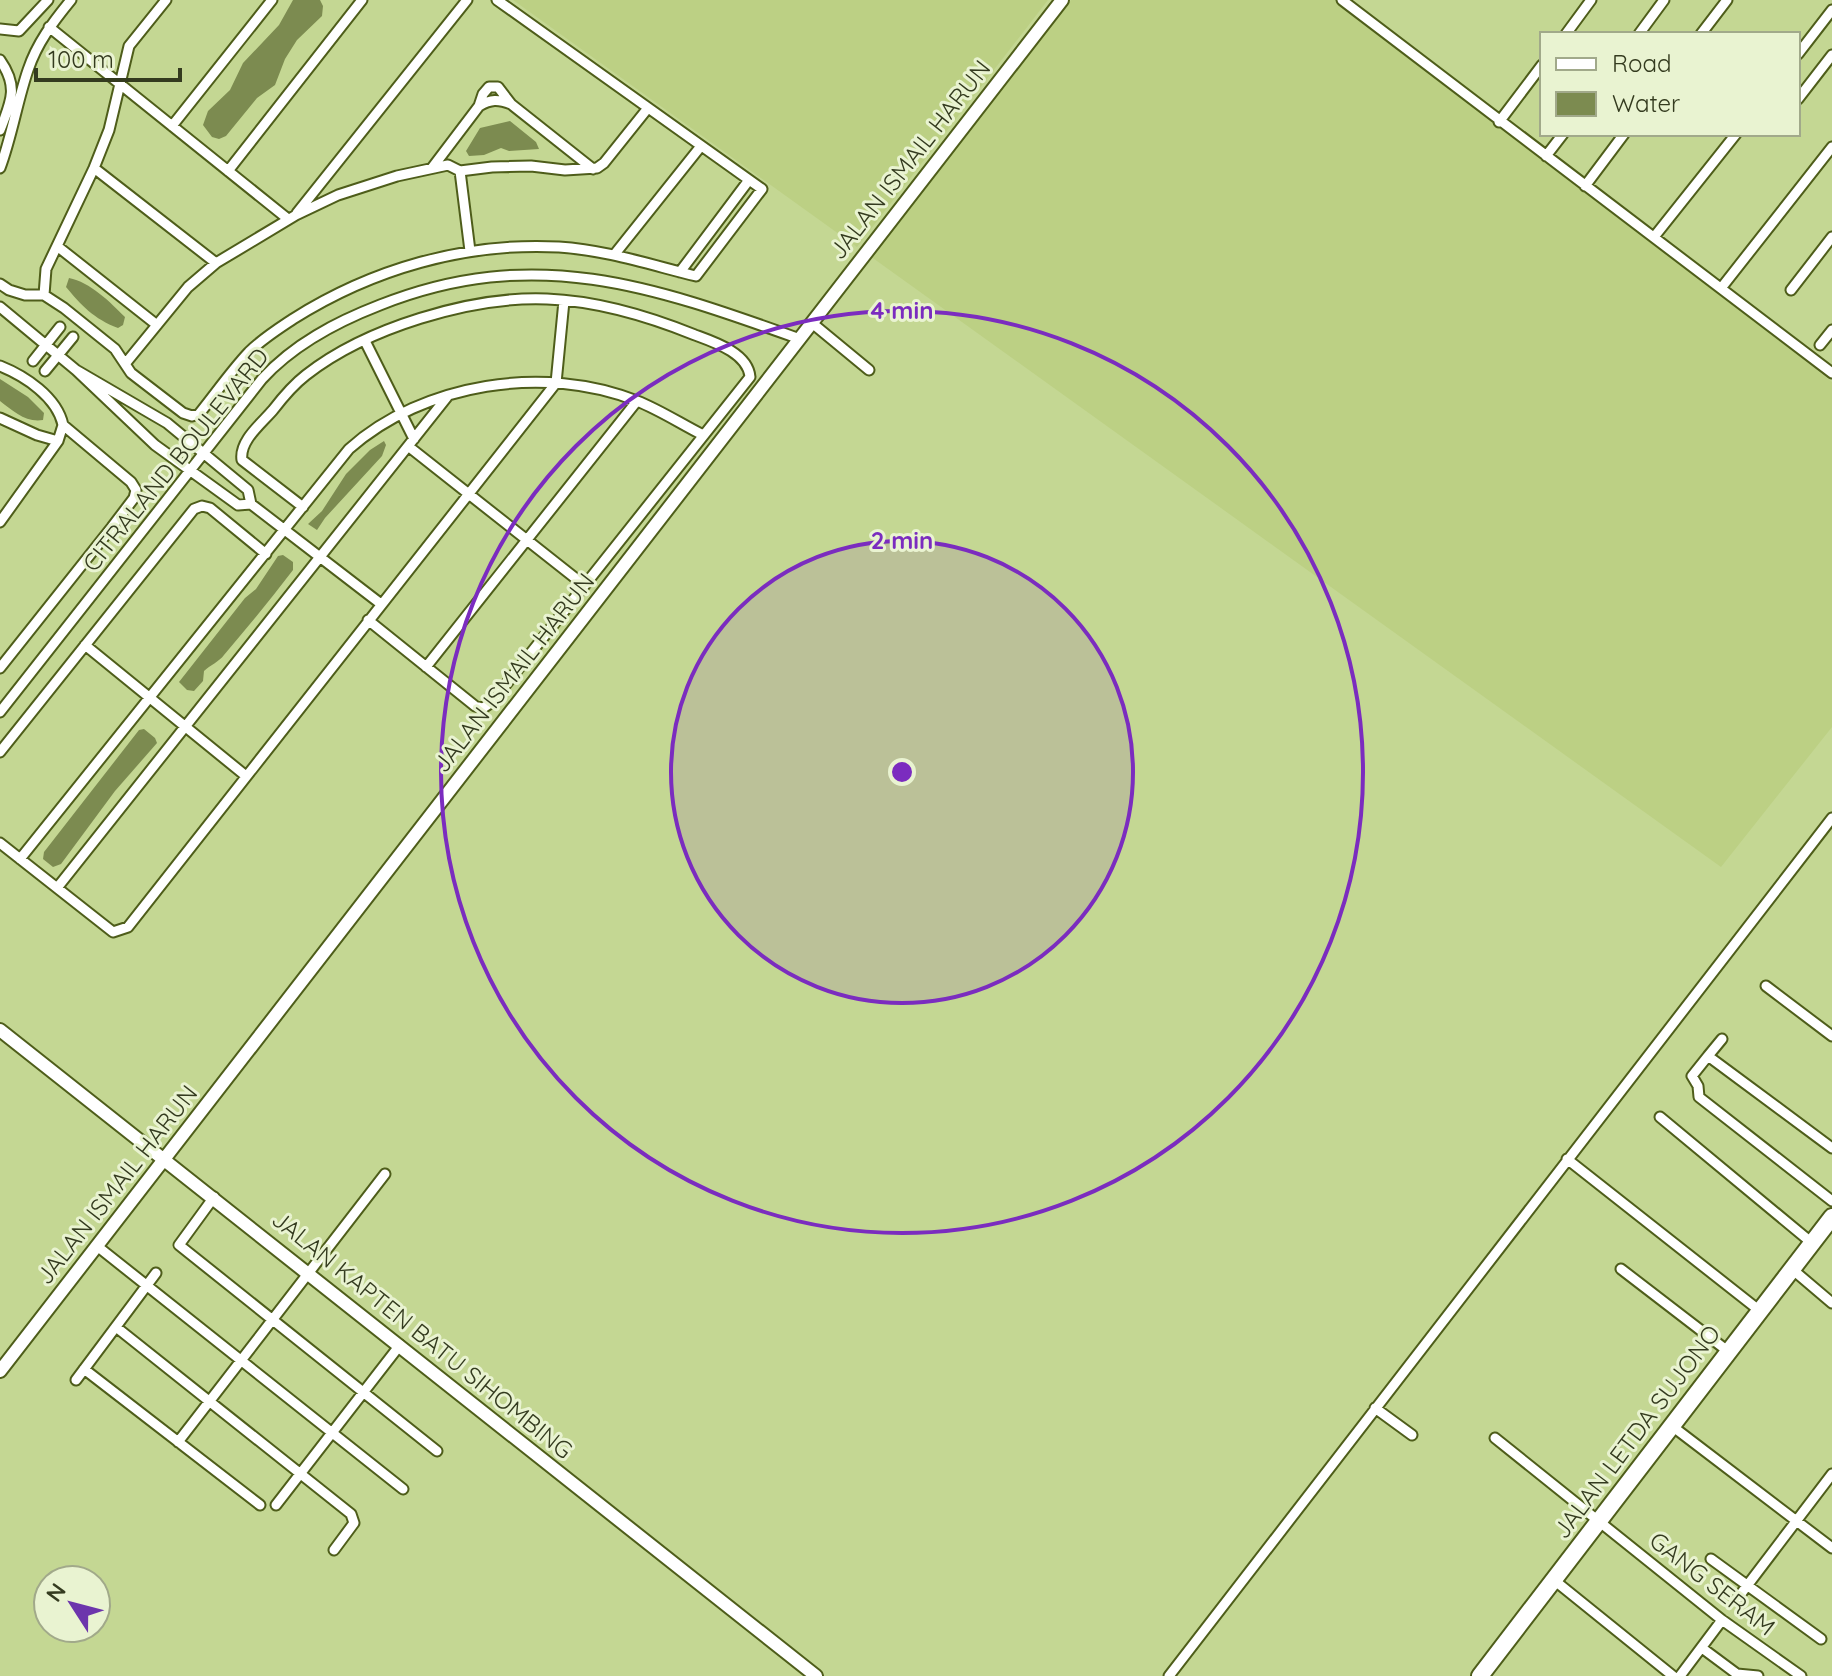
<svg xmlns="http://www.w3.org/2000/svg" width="1832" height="1676" viewBox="0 0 1832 1676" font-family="Quicksand,sans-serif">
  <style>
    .built { fill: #bcd084 }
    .water { fill: #7c8b50 }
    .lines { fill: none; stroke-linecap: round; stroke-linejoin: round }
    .minor-casing { stroke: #4e5d1a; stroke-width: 13 }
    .tertiary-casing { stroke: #4e5d1a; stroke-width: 16 }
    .trunk-casing { stroke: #4e5d1a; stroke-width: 20 }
    .minor { stroke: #fff; stroke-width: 9 }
    .tertiary { stroke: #fff; stroke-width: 12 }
    .trunk { stroke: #fff; stroke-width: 16 }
    .ring { fill: none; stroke: #7b2cbf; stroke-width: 4 }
    .labels { text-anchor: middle; stroke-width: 6; stroke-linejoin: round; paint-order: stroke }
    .street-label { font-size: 24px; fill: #343b1f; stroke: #e9f3d1 }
    .centre { fill: #7b2cbf; stroke: #e9f3d1; stroke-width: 4 }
    .ring-label { font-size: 24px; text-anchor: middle; font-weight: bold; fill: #7b2cbf; stroke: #e9f3d1; stroke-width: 6; stroke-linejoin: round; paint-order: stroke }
  </style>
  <rect width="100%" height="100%" fill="#c4d793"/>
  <path class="built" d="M513,0H1048L857,247Z
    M1071,0H1344L1832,382V727L1721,867L870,256Z"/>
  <path class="water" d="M293,0H320L323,6L322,16L297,40L285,59L275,85L257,98L226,136L219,139L212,137L203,125L208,111L230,90L243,63L279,25Z
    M510,121L536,142L539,149L509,151L501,148L484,155L469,156L466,151L480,128Z
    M69,278C90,282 110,302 125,317L123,325L118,328C94,319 81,305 66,287Z
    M0,379L28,397L44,413L43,420C26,423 13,411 0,401Z
    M384,441L386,445L382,456L325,518L317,530L308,524L322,511L346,474L370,450Z
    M283,555L293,562V570C271,599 248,627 224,655C219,662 210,665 204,671L203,681L194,691L187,690L179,682L245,598L256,589L278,556Z
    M144,729L155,738L157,743L115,791L61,864L53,867L43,859L44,852L139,730Z"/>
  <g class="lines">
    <defs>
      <path id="minor" d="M1342,0L1832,373
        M49,27L288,219
        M0,29L19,31L48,0
        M1566,34L1591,0
        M1639,34L1664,0
        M1701,34L1727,0
        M1798,54L1832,10
        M0,60C19,87 11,102 0,130
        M1798,99L1832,55
        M479,106L483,94L489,87H498L511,104
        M1499,122L1542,65
        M172,126L272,0
        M1546,156L1563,134
        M0,168C12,136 17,102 28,70C37,43 53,22 71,0
        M94,168L216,263
        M432,168L479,106C491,99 498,99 511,104L593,169
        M228,171L362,0
        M460,171L470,251
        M1585,186L1624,134
        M297,213L467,0
        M1654,237L1736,134
        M57,246L157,325
        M614,255L701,146
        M680,272L749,180
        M0,284L9,290L25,295H44L64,308L115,349L131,373L183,413L192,416L199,414C216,393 231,371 249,352C262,339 278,329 293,319C372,269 465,242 559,247C606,250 651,265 696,276L762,189L497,0
        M1722,287L1832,147
        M1791,290L1832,237
        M44,295L46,269L94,168L109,130L129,46L166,0
        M0,307L76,370L155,445L238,505L251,504
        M812,323L869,370
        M365,341L414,439
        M1820,345L1832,330
        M33,361L60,327
        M125,364L188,287L216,263L296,215L338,195L397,176L448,165L460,171L492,167L531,166L565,170L597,168L604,163L648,108
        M0,366C25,376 57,397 63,425L131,482L136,490L134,498L112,527L0,668
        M76,370L167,423L248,490L251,504L381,604
        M45,371L73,337
        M0,418L37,435L58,441
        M408,446L584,585
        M303,507L242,460C239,441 261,424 273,410C283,397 293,385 306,375C366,328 471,296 547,299C598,301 648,316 695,335C714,342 748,353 750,377L492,702L483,708L475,706L368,620
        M0,522L58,441L63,425
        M85,645L246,776
        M426,667L637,401
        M0,712L262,379C294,344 336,322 380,305C534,244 652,286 800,339
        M0,752L194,509L202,506L210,508L266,554
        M0,843L113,932L128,927L556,383L564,301
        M20,859L349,449C423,383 545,364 637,401C660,410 681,424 703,435
        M57,888L447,397
        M1766,986L1832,1036
        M1722,1039L1708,1056L1832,1148
        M1708,1056L1692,1076L1698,1086L1699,1097L1832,1201
        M1660,1117L1812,1243
        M1567,1159L1760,1311
        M214,1197L179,1245L437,1451
        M97,1246L403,1489
        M1621,1269L1729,1352
        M1792,1269L1832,1303
        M116,1327L351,1514L354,1523L334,1550
        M84,1369L260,1505
        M76,1380L156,1273
        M1375,1408L1412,1435
        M1672,1426L1832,1548
        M1495,1438L1722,1620L1801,1676
        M178,1442L385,1174
        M276,1505L400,1345
        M1711,1559L1821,1639
        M1554,1580L1673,1676
        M1737,1599L1832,1474
        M1702,1648L1737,1674L1758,1676
        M1169,1676L1832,818
        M1680,1676L1722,1620"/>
      <path id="tertiary" d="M0,1030L816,1676
        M0,1371L1062,0"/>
      <path id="trunk" d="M1480,1676L1832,1217"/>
    </defs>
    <use href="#minor" class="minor-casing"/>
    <use href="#tertiary" class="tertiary-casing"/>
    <use href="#trunk" class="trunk-casing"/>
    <use href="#minor" class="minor"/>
    <use href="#tertiary" class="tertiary"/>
    <use href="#trunk" class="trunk"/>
  </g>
  <circle cx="902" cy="772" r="231" fill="#7b2cbf" fill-opacity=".12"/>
  <g class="ring">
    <circle cx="902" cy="772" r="231"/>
    <circle cx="902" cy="772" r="461"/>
  </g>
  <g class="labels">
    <g class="street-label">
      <text transform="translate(910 160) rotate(-52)" y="8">JALAN ISMAIL HARUN</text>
      <text transform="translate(176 460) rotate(-51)" y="8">CITRALAND BOULEVARD</text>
      <text transform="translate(514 673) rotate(-52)" y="8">JALAN ISMAIL HARUN</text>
      <text transform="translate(117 1185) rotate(-52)" y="8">JALAN ISMAIL HARUN</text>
      <text transform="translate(422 1335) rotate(39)" y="8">JALAN KAPTEN BATU SIHOMBING</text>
      <text transform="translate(1637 1432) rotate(-53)" y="8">JALAN LETDA SUJONO</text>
      <text transform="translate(1712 1584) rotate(38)" y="8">GANG SERAM</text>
    </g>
  </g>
  <circle cx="902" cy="772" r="12" class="centre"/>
  <g class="ring-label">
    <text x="902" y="319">4 min</text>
    <text x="902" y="549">2 min</text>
  </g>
  <rect x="1540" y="32" width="260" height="104" fill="#e9f3d1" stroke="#a1a98a" stroke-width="2"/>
  <rect x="1556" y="58" width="40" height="12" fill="#ffffff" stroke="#a1a98a" stroke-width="2"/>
  <text x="1612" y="72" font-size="24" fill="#343b1f">Road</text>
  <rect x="1556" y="92" width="40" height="24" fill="#7c8b50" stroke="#a1a98a" stroke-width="2"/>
  <text x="1612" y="112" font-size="24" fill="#343b1f">Water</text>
  <g transform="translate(72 1604) rotate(306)"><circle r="38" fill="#e9f3d1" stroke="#a1a98a" stroke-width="2"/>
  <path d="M0-6L14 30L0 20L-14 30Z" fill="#6c35ac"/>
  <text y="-12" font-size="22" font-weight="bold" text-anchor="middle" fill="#343b1f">N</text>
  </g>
  <path d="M36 68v12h144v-12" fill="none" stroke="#343b1f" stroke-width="4"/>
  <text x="48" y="68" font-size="24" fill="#343b1f" stroke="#e9f3d1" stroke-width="6" paint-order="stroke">100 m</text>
</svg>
